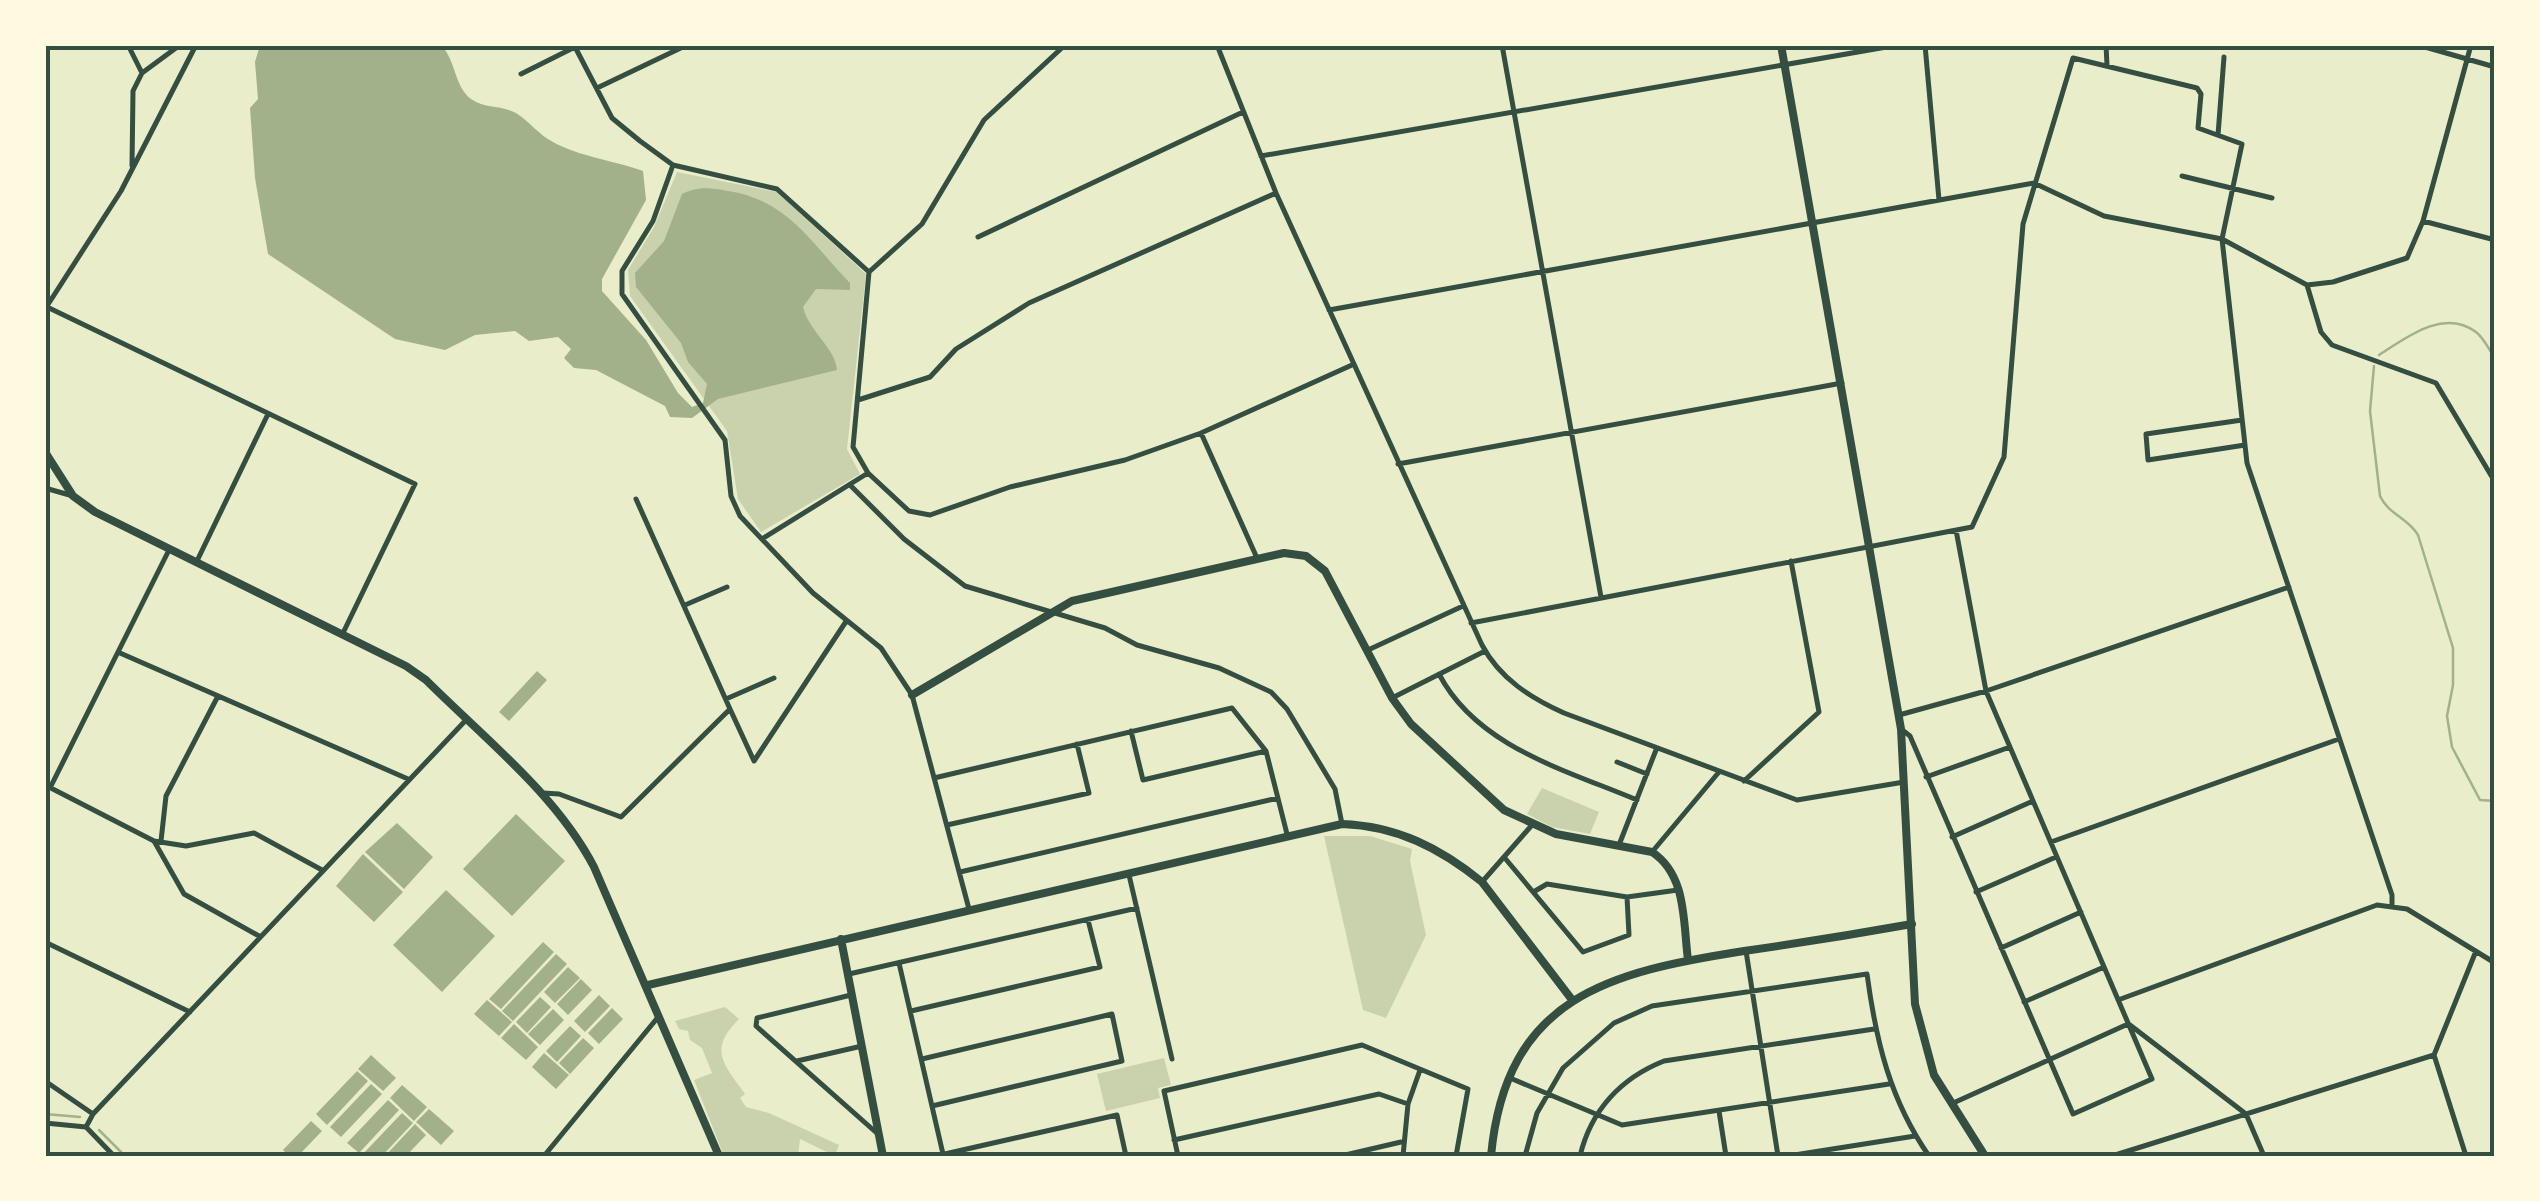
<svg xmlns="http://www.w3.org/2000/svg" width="2540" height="1201" viewBox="0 0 2540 1201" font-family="Inter,sans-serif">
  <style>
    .green { fill: #cad2ad }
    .water { fill: #a3b18a }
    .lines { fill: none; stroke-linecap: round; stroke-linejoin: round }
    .stream { stroke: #a3b18a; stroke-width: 2.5 }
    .minor { stroke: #344e41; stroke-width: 5 }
    .tertiary { stroke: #344e41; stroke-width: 8 }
    .secondary { stroke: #344e41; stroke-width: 8 }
    .neatline { fill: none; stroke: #344e41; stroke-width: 4 }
  </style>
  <rect width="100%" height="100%" fill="#e9edc9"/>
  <path class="green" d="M677,172L777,192L866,274L847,449L860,474L761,532L738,499L727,431L630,296L628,270L654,227Z
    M1542,788L1599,812L1590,834L1552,827L1527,814Z
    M1324,836H1370L1412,849L1410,861L1426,935L1386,1018L1363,1010Z
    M725,1007L739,1019C708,1050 723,1063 745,1094L740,1098L746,1107L769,1113L839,1145L835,1156L800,1139L798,1156H724L694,1080L712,1073L702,1048L690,1040L688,1031L679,1029L675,1021Z
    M1164,1058L1171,1085L1158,1088L1160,1098L1106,1111L1097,1074Z"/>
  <path class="water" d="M260,45H441C456,60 454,86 471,99C485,109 502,105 516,113C529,121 539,135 553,142C580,157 613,160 643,171L646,200L602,279V291L646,340L678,393L692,407L703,403L707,384L688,362L681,343L636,287L635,273L664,241L682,194C699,186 710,188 728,191C788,200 811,243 850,283V290L816,289L803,307C808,330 836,349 837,370L718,399L692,418L670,417L665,406L596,370L574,368L564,358L571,349L558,337L529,341L515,331L475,335L445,350L395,339L268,254L255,178L250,108L258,99L255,62Z
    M537,671L547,680L509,721L499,712Z
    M516,814L565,861L512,916L463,869Z
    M397,823L433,857L404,889L365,852Z
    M363,854L403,892L374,922L336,886Z
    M446,890L495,936L442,992L393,945Z
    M543,942L554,952L501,1009L489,999Z
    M556,954L567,964L513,1021L502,1011Z
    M568,967L580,978L555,1003L544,992Z
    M581,979L592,990L568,1015L557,1004Z
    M599,995L610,1006L585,1032L574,1021Z
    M540,997L551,1007L527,1033L516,1022Z
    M487,1000L512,1022L499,1036L474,1014Z
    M612,1008L623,1019L599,1044L588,1033Z
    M553,1009L564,1020L540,1045L528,1034Z
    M514,1024L538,1047L526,1060L501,1038Z
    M570,1026L581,1036L557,1062L546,1051Z
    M583,1038L594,1048L570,1074L559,1063Z
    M544,1053L569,1075L556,1089L532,1067Z
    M371,1055L396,1078L383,1091L358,1069Z
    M357,1071L368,1081L327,1125L316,1114Z
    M371,1084L382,1094L341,1137L330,1127Z
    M402,1085L427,1107L414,1121L390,1098Z
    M388,1100L399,1110L359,1153L347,1143Z
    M429,1109L454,1131L441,1145L416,1122Z
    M402,1113L413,1123L382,1156H361Z
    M311,1121L322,1131L298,1156H289L283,1150Z
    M415,1124L426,1135L406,1156H385Z"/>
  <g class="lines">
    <path class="stream" d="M2379,355C2407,337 2444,308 2476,332C2484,338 2489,350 2495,358
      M2374,366L2370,411L2380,496C2388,514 2408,518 2418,535L2453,648V685L2447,716L2452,747L2480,800L2495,801
      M45,1114L80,1117
      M99,1130L125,1156"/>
    <path class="minor" d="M128,45L142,73L133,91L132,166
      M574,45L612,118L640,141L673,165L777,189L869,272L853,447L868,473L909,511L930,515L1010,487L1125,460L1201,433L1352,365
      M1217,45L1276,193L1482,645C1500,679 1531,698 1564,713L1797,800L1904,782
      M1502,45L1601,597
      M1925,45L1939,200
      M2106,45L2107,65
      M2418,45L2495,67
      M142,73L180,45
      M521,74L575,47
      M597,88L687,45
      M2218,135L2224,57
      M1261,156L1898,45
      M673,165L653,221L622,271V294L725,440L731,496L740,516L813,593L881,648L912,695L969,909
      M2182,176L2272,198
      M2423,221L2495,240
      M978,237L1243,112
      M869,272L922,224L984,120L1065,45
      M2307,285L2321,332L2332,345L2436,383L2495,482
      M47,306L121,191L196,45
      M47,307L415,484L343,633
      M1329,310L2034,183L2104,216L2222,239L2307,285L2333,282L2407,258L2423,221L2471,45
      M858,400L930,377L956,349L1029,303L1276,193
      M2242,420L2146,434L2148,460L2245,445
      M1201,433L1257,558
      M1398,464L1842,383
      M851,486L904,539L965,586L1105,628L1137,645L1219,668L1271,692L1287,709L1335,789L1342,824
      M45,488L73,496
      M636,499L730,709
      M762,539L868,473
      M196,563L268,414
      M685,605L727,587
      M1471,623L1972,527L2004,457L2023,224L2073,58L2197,88L2201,94L2198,128L2242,144L2222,239L2247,463L2392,895V904
      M1368,650L1463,606
      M120,653L408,779
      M1439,674C1477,747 1566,770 1637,800
      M1392,698L1485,651
      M726,699L774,678
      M1899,715L1986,691L2289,587
      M1901,729L1910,736L2073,1114L2152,1079L1986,691L1956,530
      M1131,731L1143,780L1266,751
      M1617,762L1647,774
      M1926,777L2010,747
      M934,778L1232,708L1266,751L1287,834
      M1744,781L1819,712L1791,561
      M45,785L154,841L186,846L254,833L322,870
      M50,788L169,550
      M543,793L559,794L621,817L730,709L754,761L845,623
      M947,825L1089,793L1077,744
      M1952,837L2033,801
      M154,841L184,894L259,936
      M161,841L166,796L218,696
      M2051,842L2339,739
      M1619,845L1656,750
      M1652,852L1719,772
      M1504,857L1583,952L1629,935L1627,897L1678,890
      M960,872L1278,798
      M1129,875L1172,1059
      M1482,882L1532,825
      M1535,891L1547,884L1627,897
      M1976,892L2056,857
      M45,942L190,1012
      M2001,948L2081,912
      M1746,951L1778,1156
      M899,963L943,1154
      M849,974L1137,908
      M851,995L757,1018L756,1026L879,1135
      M2118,1000L2377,905L2407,909L2495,963
      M2024,1002L2104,967
      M911,1011L1100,967L1088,920
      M2130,1025L2246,1114L2264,1156
      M922,1059L1112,1014L1122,1061L932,1106
      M797,1061L862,1046
      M1510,1078L1622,1125L1889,1084
      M45,1081L93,1114
      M1951,1104L2128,1024
      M1719,1111L1726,1156
      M45,1123L86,1127L114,1156
      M86,1127L93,1114L466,720
      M1174,1140L1379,1094L1408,1104
      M544,1156L659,1016
      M936,1156L1117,1115L1126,1156
      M1178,1156L1164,1091L1362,1045L1468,1089L1456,1156
      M1341,1156L1401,1142
      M1403,1156L1408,1104L1420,1070
      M1525,1156L1537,1113L1563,1068L1614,1023L1652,1006L1867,974C1876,1041 1890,1100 1929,1156
      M1580,1156C1591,1110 1621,1078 1664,1061L1874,1029
      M1788,1156L1915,1136
      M2112,1156L2434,1055
      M2466,1156L2434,1055L2476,951"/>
    <path class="tertiary" d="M912,695L1072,601L1284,553L1306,556L1325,571L1392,698L1411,724L1504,810L1556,834L1652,852C1687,875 1683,922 1688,960
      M841,939L883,1156
      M648,985L1342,824C1397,826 1440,848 1482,882L1573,1001
      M1491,1156C1506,996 1610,972 1744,951C1800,943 1856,934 1912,924"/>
    <path class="secondary" d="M1781,45L1901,729L1915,1004L1934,1075L1985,1156
      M45,452L73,496L95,512L406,666L426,680C484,738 556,794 594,867L719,1156"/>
  </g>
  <rect width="2540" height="1201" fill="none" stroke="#fefae0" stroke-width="95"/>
  <rect x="48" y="48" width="2444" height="1106" class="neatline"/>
</svg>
